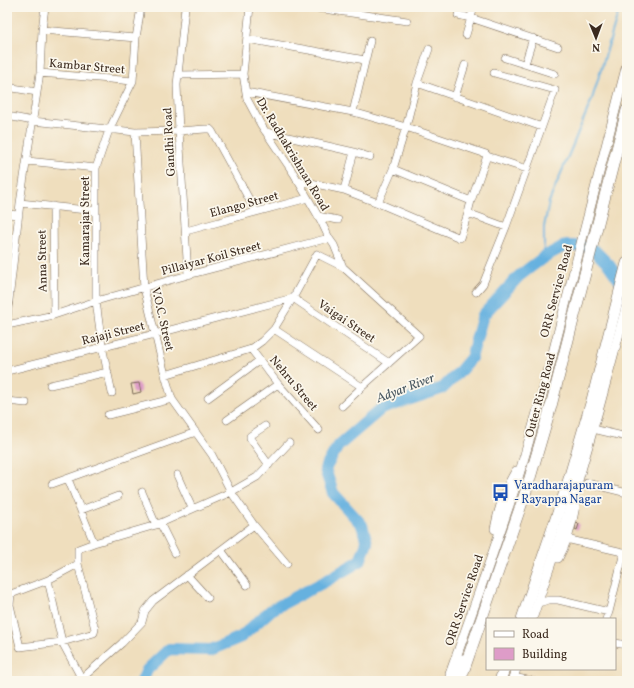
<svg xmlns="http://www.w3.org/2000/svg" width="634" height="688" viewBox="0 0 634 688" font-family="Vollkorn,serif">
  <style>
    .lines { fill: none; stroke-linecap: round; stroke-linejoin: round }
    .stream { stroke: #66b1df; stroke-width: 2 }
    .river { stroke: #66b1df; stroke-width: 12 }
    .building { fill: #de9cc8 }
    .minor-casing { stroke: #7a6956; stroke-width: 8 }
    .major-casing { stroke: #7a6956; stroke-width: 10 }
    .highway-casing { stroke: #7a6956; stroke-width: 12 }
    .minor { stroke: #fff; stroke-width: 7 }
    .major { stroke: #fff; stroke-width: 9 }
    .highway { stroke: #fff; stroke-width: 11 }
    .labels { text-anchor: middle; stroke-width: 3.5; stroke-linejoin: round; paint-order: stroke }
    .street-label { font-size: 12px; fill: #3b2a1e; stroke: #fbf7ec }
    .transit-label { font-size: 12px; fill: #164399; stroke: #fbf7ec; text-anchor: start }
    .water-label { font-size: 13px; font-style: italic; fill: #4a5962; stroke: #fbf7ec }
  </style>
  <rect width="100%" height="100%" fill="#fbf7ec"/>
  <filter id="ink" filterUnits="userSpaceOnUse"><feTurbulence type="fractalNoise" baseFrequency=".025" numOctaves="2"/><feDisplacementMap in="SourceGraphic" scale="8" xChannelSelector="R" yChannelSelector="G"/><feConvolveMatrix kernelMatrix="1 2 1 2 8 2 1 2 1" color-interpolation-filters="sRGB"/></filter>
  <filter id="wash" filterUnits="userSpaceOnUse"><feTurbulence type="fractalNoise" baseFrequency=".012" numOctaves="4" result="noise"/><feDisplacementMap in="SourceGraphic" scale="16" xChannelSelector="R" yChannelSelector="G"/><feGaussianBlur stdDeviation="0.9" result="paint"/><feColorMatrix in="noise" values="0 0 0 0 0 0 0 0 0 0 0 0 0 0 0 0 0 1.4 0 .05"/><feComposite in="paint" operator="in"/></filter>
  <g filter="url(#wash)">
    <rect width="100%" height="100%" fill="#efdebd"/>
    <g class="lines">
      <path class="stream" d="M544,257V227L549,202L592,99L620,7"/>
      <path class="river" d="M142,681L147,670L169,649L210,650L241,637L271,610L324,582L360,561L367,543L362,525L333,493L325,469L338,446L381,409L443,388L460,371L471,358L483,315L519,276L544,257L562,247L568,246H577L587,247L595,251L609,265L627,291"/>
    </g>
    <g id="blocks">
      <path class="building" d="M139,383L141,392L133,394L131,384Z
        M576,523L579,524L577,530L575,529Z"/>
    </g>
  </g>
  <g filter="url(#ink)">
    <use href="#blocks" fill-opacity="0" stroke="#7a6956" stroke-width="1"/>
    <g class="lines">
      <defs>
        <path id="minor" d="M185,7L177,85L179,131L188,275
          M250,7L243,74L247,99L261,125L294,174L321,221L329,238L334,245L343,267
          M310,7L407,21
          M458,15L471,18L558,47
          M42,30L136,38
          M466,35L474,7
          M247,39L365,60
          M505,58L555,74
          M525,64L533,38
          M40,73L133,81
          M178,75L243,74
          M417,83L542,127
          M7,87L37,92
          M246,92L353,112L406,127L486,154L487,156L471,201L468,213L460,238L378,203L344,190L297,180
          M455,97L465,65
          M353,112L370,41
          M7,116L33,121L135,132L179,131L205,129H210L212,131L256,212
          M135,132L144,288L165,375L172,399L212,455L231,492L254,525L287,564
          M266,132L354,152L370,157
          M487,156L527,169
          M27,161L96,168
          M393,169L471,201
          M344,190L354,152
          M20,203L96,211
          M378,203L393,169L406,127L417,83L429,49
          M53,206L54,315
          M468,213L506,227
          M7,214L19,215
          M318,216L338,220
          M186,231L308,198
          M476,292L483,284L506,227L555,90L494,73
          M7,318L20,203L40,73L42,30L45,7
          M7,325L54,315L96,301L188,275L329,238
          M274,329L362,387
          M251,349L278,384L319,430
          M7,371L155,334L293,298L389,363
          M165,375L251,349L262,341L274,329L293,298L317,254L343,267L419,336L362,387L342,406
          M50,385L108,372
          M112,393L102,346L96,301V168L109,130L133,81L136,38L141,7
          M208,398L260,360
          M7,401L26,403
          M108,415L172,399
          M227,420L278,384
          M265,426L250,436V438L269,465
          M593,429L627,437
          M177,475L192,508
          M68,479L94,543
          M587,483L627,493
          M52,484L196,432
          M142,492L156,525
          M81,510L118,496
          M160,523L175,553
          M566,539L627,553
          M221,550L247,585
          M78,564L48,580L11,594L10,605L20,647L62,642L94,633L95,629L78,564V549L94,543L156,525L231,492L257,477L289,443
          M187,575L208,598
          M48,580L62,642L83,681
          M538,603L549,600H558L609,612
          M606,619L609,612L624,552
          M615,643L627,645
          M513,677L532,681
          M79,681L122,643L142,622L145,611L153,601L254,525"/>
        <path id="major" d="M495,529C499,508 505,489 516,471
          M558,558C567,542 572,524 575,506
          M532,619L573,498L600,404L627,304
          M450,674C473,610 496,546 517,481C527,449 536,416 545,384L627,64
          M512,681L516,669"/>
        <path id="highway" d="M522,619L566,489L592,400L627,263
          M449,681L463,660
          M460,681L527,488L551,406L627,110
          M500,681L504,669"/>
      </defs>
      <use href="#minor" class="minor-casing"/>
      <use href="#major" class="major-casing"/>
      <use href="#highway" class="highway-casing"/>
      <use href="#minor" class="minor"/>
      <use href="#major" class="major"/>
      <use href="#highway" class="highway"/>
    </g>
  </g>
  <defs>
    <symbol id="bus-bare" viewBox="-9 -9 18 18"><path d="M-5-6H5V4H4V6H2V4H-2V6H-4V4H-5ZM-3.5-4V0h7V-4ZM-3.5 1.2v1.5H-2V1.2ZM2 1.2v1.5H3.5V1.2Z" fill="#1a4fb4" stroke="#fbf7ec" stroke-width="2.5" paint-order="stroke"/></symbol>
  </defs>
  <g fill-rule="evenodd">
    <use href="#bus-bare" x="488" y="480" width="25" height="25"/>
  </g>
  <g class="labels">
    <g class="street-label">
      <text transform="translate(87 66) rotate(5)" y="4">Kambar Street</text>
      <text transform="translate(169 142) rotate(-93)" y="4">Gandhi Road</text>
      <text transform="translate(293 154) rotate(59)" y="4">Dr. Radhakrishnan Road</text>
      <text transform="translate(244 204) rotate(-15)" y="4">Elango Street</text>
      <text transform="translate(85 221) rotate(-90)" y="4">Kamarajar Street</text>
      <text transform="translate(211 258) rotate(-15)" y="4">Pillaiyar Koil Street</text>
      <text transform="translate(42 261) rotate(-91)" y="4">Anna Street</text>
      <text transform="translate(556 291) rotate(-75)" y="4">ORR Service Road</text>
      <text transform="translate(163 319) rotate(77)" y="4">V.O.C. Street</text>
      <text transform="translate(347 321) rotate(34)" y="4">Vaigai Street</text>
      <text transform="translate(113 333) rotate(-14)" y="4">Rajaji Street</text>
      <text transform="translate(294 383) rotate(50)" y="4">Nehru Street</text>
      <text transform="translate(540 395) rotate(-75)" y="4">Outer Ring Road</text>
      <text transform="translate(464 600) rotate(-71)" y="4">ORR Service Road</text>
    </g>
    <g class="transit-label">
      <text x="514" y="489">Varadharajapuram<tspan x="514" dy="14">- Rayappa Nagar</tspan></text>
    </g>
    <g class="water-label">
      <text transform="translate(405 387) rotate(-21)" y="5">Adyar River</text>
    </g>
  </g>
  <rect width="634" height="688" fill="none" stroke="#fbf7ec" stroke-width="24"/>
  <rect x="486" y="618" width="130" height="52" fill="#fbf7ec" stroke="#aea59a"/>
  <rect x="494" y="631" width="20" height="6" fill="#ffffff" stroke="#aea59a"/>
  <text x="522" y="638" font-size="12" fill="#3b2a1e">Road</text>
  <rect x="494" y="648" width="20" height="12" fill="#de9cc8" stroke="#aea59a"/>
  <text x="522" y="658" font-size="12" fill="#3b2a1e">Building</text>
  <g transform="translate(596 38) rotate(179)" stroke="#fbf7ec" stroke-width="3" paint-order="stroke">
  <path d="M0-3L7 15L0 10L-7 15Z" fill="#3b2a1e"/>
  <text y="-6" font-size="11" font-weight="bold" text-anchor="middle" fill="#3b2a1e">N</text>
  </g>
</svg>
